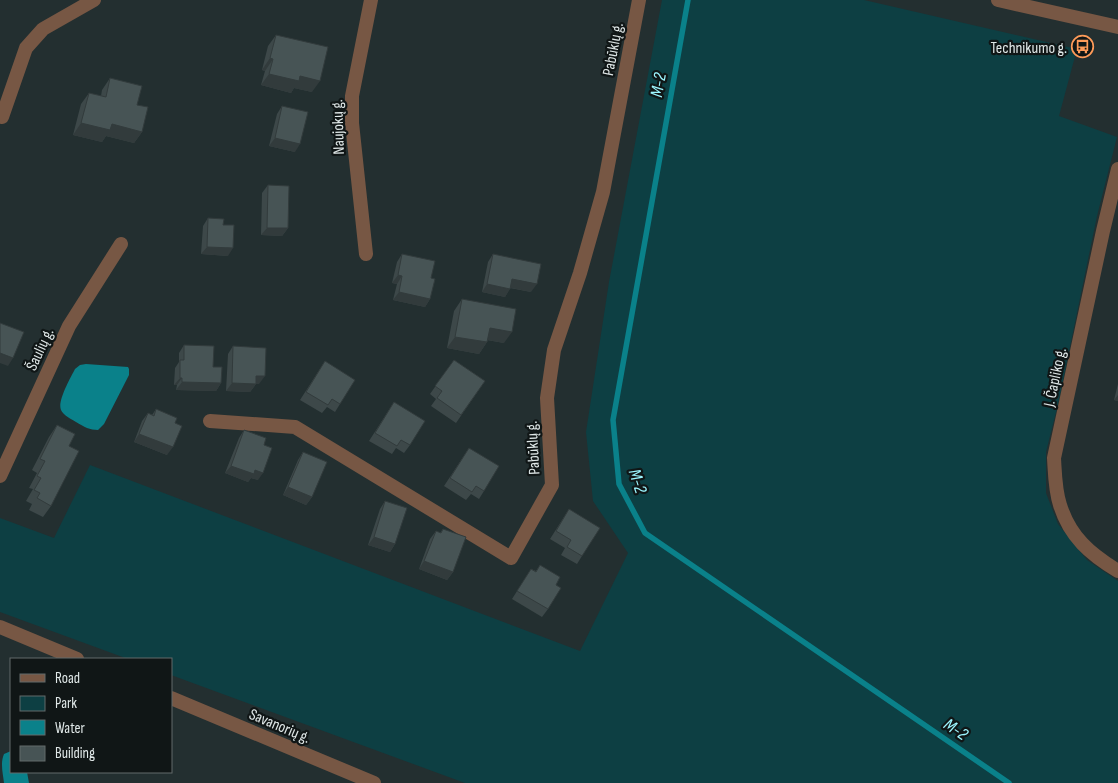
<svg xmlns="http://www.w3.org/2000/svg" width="1118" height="783" viewBox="0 0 1118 783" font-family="'Sofia Sans Condensed',sans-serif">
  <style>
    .green { fill: #0d3f43 }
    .water { fill: #0a818a }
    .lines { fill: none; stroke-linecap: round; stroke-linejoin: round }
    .stream { stroke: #0a818a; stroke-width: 5.5 }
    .minor { stroke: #775744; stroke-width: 14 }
    .wall { fill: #3d4849 }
    .shaded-wall { fill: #323b3c }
    .building { fill: #475455; stroke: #323b3c }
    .labels { text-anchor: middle; stroke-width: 4.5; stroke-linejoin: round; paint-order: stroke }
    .poi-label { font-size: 16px; fill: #e0e8e8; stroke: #101616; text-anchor: end }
    .street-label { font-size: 16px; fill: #e0e8e8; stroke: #101616 }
    .water-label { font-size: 18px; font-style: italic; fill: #9cf6ff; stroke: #101616 }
  </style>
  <rect width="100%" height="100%" fill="#232f30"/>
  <path class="green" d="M662,0H864L1077,49L1059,116L1117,137L1097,216L1059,400L1046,452V493L1058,524L1087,560L1118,581V783H465L171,675V659H128L0,612V518L54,538L90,465L580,651L628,553L593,501L586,432L609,282Z"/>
  <path class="water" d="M86,364L128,367L129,369V375L104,424L98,430C90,430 84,427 76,422C71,419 63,415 61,410C57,401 71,377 75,369L80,365Z
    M11,751V772H27L29,783H4C3,774 0,763 4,754Z"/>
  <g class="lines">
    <path class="stream" d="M688,0L613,420L619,484L645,533L1009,783"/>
    <path class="minor" d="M998,0L1118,27
      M2,117L26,48L43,29L94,0
      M1118,169L1103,231L1054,458C1055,474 1055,490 1060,505C1070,537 1090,554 1118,571
      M366,254L352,123V96L371,0
      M210,421L295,427L511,558L552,485L547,398L554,350L580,273L603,192L639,0
      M0,476L69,326L121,244
      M0,627L77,659
      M171,698L374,783"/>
  </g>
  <path class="wall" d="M276,35L312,92L294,88L291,93L261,85L265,71L262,70L268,46Z
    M110,78L137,105L142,132L134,143L106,136L102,142L73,135L81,104L89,93L101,96L102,90Z
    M282,106L295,152L269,146L277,114Z
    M268,185L288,228L282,236L261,235L262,193Z
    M208,218L223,225L228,256L201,254L203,226Z
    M402,254L431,278L430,299L425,307L393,300L397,284L392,283L397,262Z
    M493,254L531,292L510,288L505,297L482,292L488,262Z
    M462,299L504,343L487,340V342L479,354L447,348L454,311Z
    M184,345L213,367L221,383L216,391L176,390L177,385H174L175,368L179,362V353Z
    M233,346L259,384H256L250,392L226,391L228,354Z
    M454,360L485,381L456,423L431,406L436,399L430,394Z
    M325,361L340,404L335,412L327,407L322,413L300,400Z
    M1118,384V401L1114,400Z
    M394,402L410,445L404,453L396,448L392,454L369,441Z
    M156,409L175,423L167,455L134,442L142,421L148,413L152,415Z
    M57,425L69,446L51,506L43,517L29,510L32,504L26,501L33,489L29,488L37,473L32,470L49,437Z
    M244,430L264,445L258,480L251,478L248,482L225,473L239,438Z
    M469,448L484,491L479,499L471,494L466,500L444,486Z
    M303,452L312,497L306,505L283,495L298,460Z
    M385,501L395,544L390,552L368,545L380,509Z
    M569,509L582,556L577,564L561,555L565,548L550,539Z
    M443,529L453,572L447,580L419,569L430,539L436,531L440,533Z
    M540,565L556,585L548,609L542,617L512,599L531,569L536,571Z"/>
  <path class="shaded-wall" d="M270,58L273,59L265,71L262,70Z
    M269,74L300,76L320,81L312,92L294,88L291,93L261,85Z
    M81,123L112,124L142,132L134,143L106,136L102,142L73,135Z
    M275,138L300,144L295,152L269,146Z
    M267,228H288L282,236L261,235Z
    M207,247L233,248L228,256L201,254Z
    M398,275L402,276L397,284L392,283Z
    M512,279L537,284L531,292L507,287Z
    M487,284L510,289L505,297L482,292Z
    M399,292L430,299L425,307L393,300Z
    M490,328L512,332L504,343L482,339Z
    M455,337L487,342L479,354L447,348Z
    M0,353L13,358L8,366L0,363Z
    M256,376H265L259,384H250Z
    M180,378H182L177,385H174Z
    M182,382L221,383L216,391L176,390Z
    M232,383L256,384L250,392L226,391Z
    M1118,395V401L1114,400Z
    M139,434L173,447L167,455L134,442Z
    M231,466L255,470L263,473L258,480L251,478L248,482L225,473Z
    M288,487L312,497L306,505L283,495Z
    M374,537L395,544L390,552L368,545Z
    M424,561L453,572L447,580L419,569Z"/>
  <path class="building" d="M276,35L328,47L320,81L300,76L299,81L269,74L273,59L270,58Z
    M110,78L142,86L137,105L148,107L142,132L112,124L110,130L81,123L89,93L106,97Z
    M282,106L308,112L300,144L275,138Z
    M268,185L289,186L288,228H267Z
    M208,218L224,219L223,225H234L233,248L207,247Z
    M402,254L435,261L431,278L435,279L430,299L399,292L402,276L398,275Z
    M493,254L541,264L537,284L512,279L510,289L487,284Z
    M462,299L516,309L512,332L490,328L487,342L455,337Z
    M0,323L24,332L13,358L0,353Z
    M184,345L214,346L213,367H222L221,383L182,382V378H180V360H184Z
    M233,346L266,348L265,376H256V384L232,383Z
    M454,360L485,381L461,415L437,398L442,391L435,386Z
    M325,361L355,380L340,404L332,399L328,405L306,392Z
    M394,402L425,421L410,445L401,440L397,446L375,433Z
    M156,409L177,418L175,423L182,426L173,447L139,434L148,413L154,416Z
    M57,425L75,434L69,446L79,451L51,506L37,498L40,493L34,490L41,478L37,476L45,461L40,459Z
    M244,430L266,438L264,445L272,448L263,473L255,470L254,474L231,466Z
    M469,448L499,466L484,491L476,486L472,492L450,478Z
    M303,452L327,462L312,497L288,487Z
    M385,501L407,508L395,544L374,537Z
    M569,509L600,528L582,556L567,547L571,540L556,531Z
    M443,529L466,537L453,572L424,561L436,531L441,533Z
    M540,565L560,577L556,585L561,588L548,609L517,591L531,569L536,572Z"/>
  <defs>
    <symbol id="bus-ring" viewBox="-11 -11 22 22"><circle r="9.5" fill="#101616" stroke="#fe9b59" stroke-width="1.5"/><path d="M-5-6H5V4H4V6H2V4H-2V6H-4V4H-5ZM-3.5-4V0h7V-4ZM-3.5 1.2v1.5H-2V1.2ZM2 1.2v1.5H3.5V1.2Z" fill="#fe9b59"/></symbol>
  </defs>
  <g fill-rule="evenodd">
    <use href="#bus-ring" x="1070" y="34" width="25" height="25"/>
  </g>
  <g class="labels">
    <g class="poi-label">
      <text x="1067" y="53">Technikumo g.</text>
    </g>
    <g class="street-label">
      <text transform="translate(612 49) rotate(-79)" y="6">Pabūklų g.</text>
      <text transform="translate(337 127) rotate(-92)" y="6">Naujokų g.</text>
      <text transform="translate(39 349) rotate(-65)" y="6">Šaulių g.</text>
      <text transform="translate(1054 377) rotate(-78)" y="6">J. Čapliko g.</text>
      <text transform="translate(532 448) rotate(-93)" y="6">Pabūklų g.</text>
      <text transform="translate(280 725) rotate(23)" y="6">Savanorių g.</text>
    </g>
    <g class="water-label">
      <text transform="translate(658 85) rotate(-80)" y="6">M-2</text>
      <text transform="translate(638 481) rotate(72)" y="6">M-2</text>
      <text transform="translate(956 729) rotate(34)" y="6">M-2</text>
    </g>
  </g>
  <rect x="10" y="658" width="162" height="115" fill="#101616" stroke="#636a6a"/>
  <rect x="20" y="674" width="25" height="8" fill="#775744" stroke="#636a6a"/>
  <text x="55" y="683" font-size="15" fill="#e0e8e8">Road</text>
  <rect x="20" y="696" width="25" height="15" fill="#0d3f43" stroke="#636a6a"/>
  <text x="55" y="708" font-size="15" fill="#e0e8e8">Park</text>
  <rect x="20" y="720" width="25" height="15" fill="#0a818a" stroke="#636a6a"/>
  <text x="55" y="733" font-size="15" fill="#e0e8e8">Water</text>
  <rect x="20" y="746" width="25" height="15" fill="#475455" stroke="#636a6a"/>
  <text x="55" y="758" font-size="15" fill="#e0e8e8">Building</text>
</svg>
